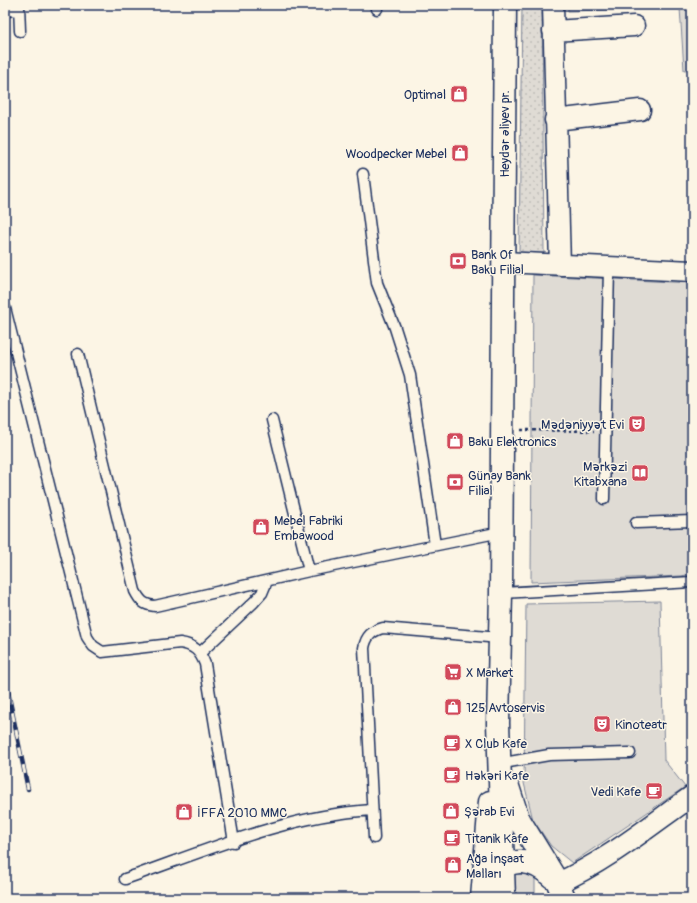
<svg xmlns="http://www.w3.org/2000/svg" width="697" height="903" viewBox="0 0 697 903" font-family="Pangolin,sans-serif">
  <style>
    .grass { fill: url(#grass-dots); stroke: #7d8599 }
    .park { fill: #dfdbd4; stroke: #7d8599 }
    .lines { fill: none; stroke-linecap: round; stroke-linejoin: round }
    .service-casing { stroke: #1b2f5e; stroke-width: 13 }
    .minor-casing { stroke: #1b2f5e; stroke-width: 23 }
    .secondary-casing { stroke: #1b2f5e; stroke-width: 25 }
    .path { stroke: #1b2f5e; stroke-width: 2.5; stroke-dasharray: 3 3; stroke-linecap: butt }
    .service { stroke: #fcf5e5; stroke-width: 10 }
    .minor { stroke: #fcf5e5; stroke-width: 20 }
    .secondary { stroke: #fcf5e5; stroke-width: 22 }
    .rail-casing { stroke: #1b2f5e; stroke-width: 4.5 }
    .rail { stroke: #fcf5e5; stroke-width: 3; stroke-dasharray: 9; stroke-linecap: butt }
    .labels { text-anchor: middle; stroke-width: 3; stroke-linejoin: round; paint-order: stroke }
    .poi-label { font-size: 13px; fill: #1b2f5e; stroke: #fcf5e5; text-anchor: start }
    .street-label { font-size: 13px; fill: #1b2f5e; stroke: #fcf5e5 }
  </style>
  <defs>
    <pattern id="grass-dots" width="8" height="8" patternUnits="userSpaceOnUse"><rect width="8" height="8" fill="#dfdbd4"/><path d="M2 2h.1M6 6h.1" fill="none" stroke="#bfbcb8" stroke-width="1.8" stroke-linecap="round"/></pattern>
  </defs>
  <rect width="100%" height="100%" fill="#fcf5e5"/>
  <filter id="ink" filterUnits="userSpaceOnUse"><feTurbulence type="fractalNoise" baseFrequency=".025" numOctaves="2"/><feDisplacementMap in="SourceGraphic" scale="8" xChannelSelector="R" yChannelSelector="G"/><feConvolveMatrix kernelMatrix="1 2 1 2 8 2 1 2 1" color-interpolation-filters="sRGB"/></filter>
  <g filter="url(#ink)">
    <path class="grass" d="M522,5H542L544,254L519,253Z"/>
    <path class="park" d="M568,5H692V69L684,70L680,8L568,11Z
      M533,275L692,283V574L681,576L531,582Z
      M660,601L664,760L685,787L572,863L551,846L533,820L524,783L526,604Z
      M513,874H535V898H513Z"/>
    <g class="lines">
      <defs>
        <path id="service" d="M19,5L20,31
          M377,9V5
          M5,11L19,10
          M363,174L377,283L395,328L410,375L435,545
          M5,308L87,637L93,646L102,652L180,643C194,645 200,651 205,664L234,842
          M78,354L135,591C140,601 144,605 155,606L309,571L501,532
          M272,420L309,571
          M604,499L609,268
          M636,523L692,521
          M501,593L692,582
          M200,653L254,602L262,593L267,581
          M503,763L549,755L630,753
          M374,838L364,648C366,636 372,631 383,628L500,638
          M125,879C205,851 287,815 372,810"/>
        <path id="minor" d="M553,5L560,265
          M553,31L634,26
          M555,120L640,110
          M503,262L692,271
          M558,883C607,861 648,827 692,796"/>
        <path id="secondary" d="M508,787L518,818L558,883L564,898
          M494,877C509,854 535,860 552,877
          M482,898L490,802
          M504,898L498,723L501,593L505,5"/>
      </defs>
      <use href="#service" class="service-casing"/>
      <use href="#minor" class="minor-casing"/>
      <use href="#secondary" class="secondary-casing"/>
      <path class="path" d="M521,430L594,431"/>
      <use href="#service" class="service"/>
      <use href="#minor" class="minor"/>
      <use href="#secondary" class="secondary"/>
      <defs>
        <path id="rail" d="M5,677L28,789"/>
      </defs>
      <use href="#rail" class="rail-casing"/>
      <use href="#rail" class="rail"/>
    </g>
  </g>
  <defs>
    <symbol id="shop-square" viewBox="-11 -11 22 22"><rect x="-9" y="-9" width="18" height="18" rx="4" fill="#d1495b" stroke="#fcf5e5"/><path d="M-5-2.5h2.3a2.7 3.5 0 0 1 5.4 0H5L5.5 6h-11ZM-1.5-2.5h3a1.5 2.3 0 0 0-3 0Z" fill="#fff"/></symbol>
    <symbol id="bank-square" viewBox="-11 -11 22 22"><rect x="-9" y="-9" width="18" height="18" rx="4" fill="#d1495b" stroke="#fcf5e5"/><path d="M-6-4H6V4H-6ZM0-2.3a2.3 2.3 0 1 0 0 4.6a2.3 2.3 0 1 0 0-4.6Z" fill="#fff"/></symbol>
    <symbol id="theatre-square" viewBox="-11 -11 22 22"><rect x="-9" y="-9" width="18" height="18" rx="4" fill="#d1495b" stroke="#fcf5e5"/><path d="M-5-5.5Q0-4 5-5.5V0Q5 5 0 6Q-5 5-5 0ZM-3.3-2.5H-1v1.5H-3.3ZM1-2.5H3.3v1.5H1ZM-2.8 1Q0 5.5 2.8 1Z" fill="#fff"/></symbol>
    <symbol id="library-square" viewBox="-11 -11 22 22"><rect x="-9" y="-9" width="18" height="18" rx="4" fill="#d1495b" stroke="#fcf5e5"/><path d="M-6-4Q-3-5.5-.7-3.5V5Q-3 3-6 4ZM6-4Q3-5.5 .7-3.5V5Q3 3 6 4Z" fill="#fff"/></symbol>
    <symbol id="supermarket-square" viewBox="-11 -11 22 22"><rect x="-9" y="-9" width="18" height="18" rx="4" fill="#d1495b" stroke="#fcf5e5"/><path d="M-6-5.5h2.5l.6 2H6L4.5 2H-2.5L-4.4-4H-6ZM-1.5 3.2a1.3 1.3 0 1 0 .1 0ZM3 3.2a1.3 1.3 0 1 0 .1 0Z" fill="#fff"/></symbol>
    <symbol id="cafe-square" viewBox="-11 -11 22 22"><rect x="-9" y="-9" width="18" height="18" rx="4" fill="#d1495b" stroke="#fcf5e5"/><path d="M-5.5-4.5H6V0H3Q3 3.5 0 3.5H-2.5Q-5.5 3.5-5.5 0ZM3-3.2v2h1.7v-2ZM-6 4.5H4V6H-6Z" fill="#fff"/></symbol>
  </defs>
  <g fill-rule="evenodd">
    <use href="#shop-square" x="449" y="84" width="20" height="20"/>
    <use href="#shop-square" x="450" y="143" width="20" height="20"/>
    <use href="#bank-square" x="448" y="251" width="20" height="20"/>
    <use href="#theatre-square" x="627" y="414" width="20" height="20"/>
    <use href="#shop-square" x="445" y="431" width="20" height="20"/>
    <use href="#library-square" x="630" y="463" width="20" height="20"/>
    <use href="#bank-square" x="445" y="472" width="20" height="20"/>
    <use href="#shop-square" x="251" y="517" width="20" height="20"/>
    <use href="#supermarket-square" x="443" y="662" width="20" height="20"/>
    <use href="#shop-square" x="443" y="697" width="20" height="20"/>
    <use href="#theatre-square" x="592" y="714" width="20" height="20"/>
    <use href="#cafe-square" x="442" y="733" width="20" height="20"/>
    <use href="#cafe-square" x="442" y="765" width="20" height="20"/>
    <use href="#cafe-square" x="644" y="781" width="20" height="20"/>
    <use href="#shop-square" x="441" y="801" width="20" height="20"/>
    <use href="#shop-square" x="174" y="802" width="20" height="20"/>
    <use href="#cafe-square" x="442" y="828" width="20" height="20"/>
    <use href="#shop-square" x="443" y="855" width="20" height="20"/>
  </g>
  <g class="labels">
    <g class="poi-label">
      <text x="446" y="99" text-anchor="end">Optimal</text>
      <text x="447" y="158" text-anchor="end">Woodpecker Mebel</text>
      <text x="471" y="259">Bank Of<tspan x="471" dy="15">Baku Filial</tspan></text>
      <text x="624" y="429" text-anchor="end">Mədəniyyət Evi</text>
      <text x="468" y="446">Baku Elektronics</text>
      <text x="627" y="471" text-anchor="end">Mərkəzi<tspan x="627" dy="15">Kitabxana</tspan></text>
      <text x="468" y="480">Günay Bank<tspan x="468" dy="15">Filial</tspan></text>
      <text x="274" y="525">Mebel Fabriki<tspan x="274" dy="15">Embawood</tspan></text>
      <text x="466" y="677">X Market</text>
      <text x="466" y="712">125 Avtoservis</text>
      <text x="615" y="729">Kinoteatr</text>
      <text x="465" y="748">X Club Kafe</text>
      <text x="465" y="780">Həkəri Kafe</text>
      <text x="641" y="796" text-anchor="end">Vedi Kafe</text>
      <text x="464" y="816">Şərab Evi</text>
      <text x="197" y="817">İFFA 2010 MMC</text>
      <text x="465" y="843">Titanik Kafe</text>
      <text x="466" y="863">Ağa İnşaat<tspan x="466" dy="15">Malları</tspan></text>
    </g>
    <g class="street-label">
      <text transform="translate(504 134) rotate(-90)" y="5">Heydər Əliyev pr.</text>
    </g>
  </g>
  <rect width="697" height="903" fill="none" stroke="#fcf5e5" stroke-width="20"/>
  <rect x="10" y="10" width="677" height="883" fill="none" stroke="#1b2f5e" stroke-width="1.5" filter="url(#ink)"/>
</svg>
